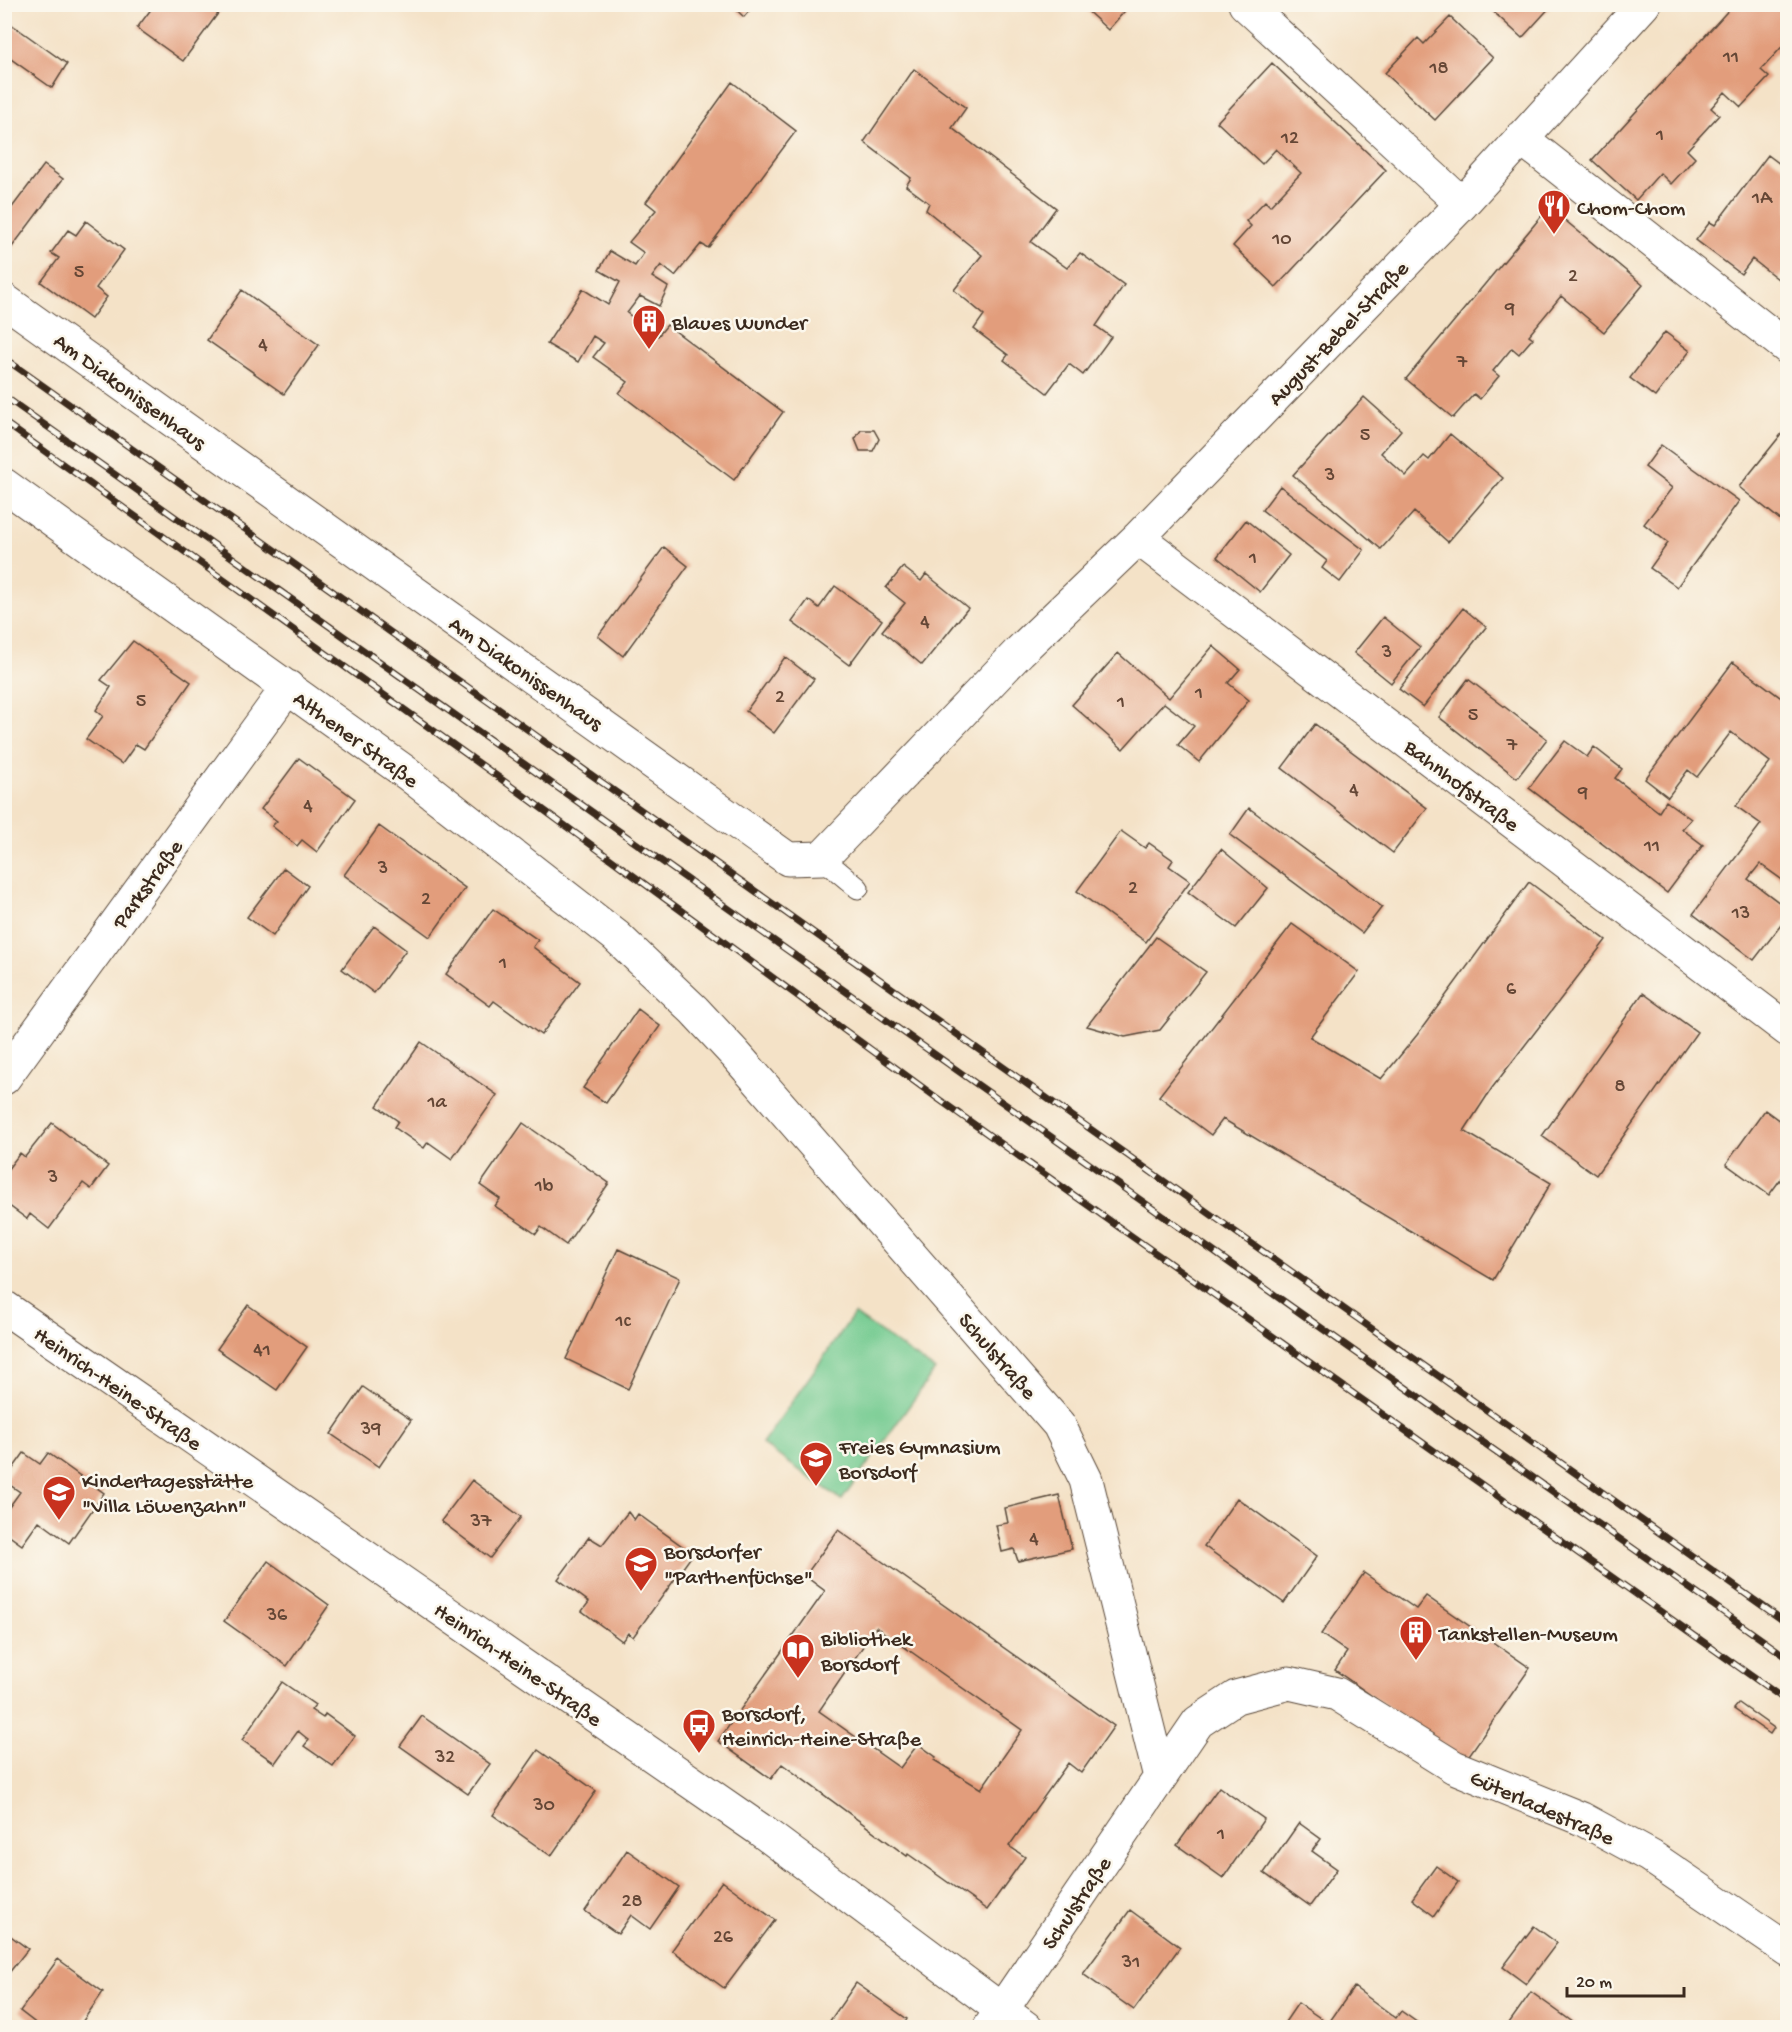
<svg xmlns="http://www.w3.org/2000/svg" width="1792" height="2032" viewBox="0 0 1792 2032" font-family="'Gochi Hand',sans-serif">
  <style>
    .green { fill: #74cb91; stroke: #587a58; stroke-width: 1.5 }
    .building { fill: #e29d7c; fill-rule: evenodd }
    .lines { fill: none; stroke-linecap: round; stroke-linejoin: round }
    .service-casing { stroke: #574637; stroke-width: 23 }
    .minor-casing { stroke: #574637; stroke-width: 35 }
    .service { stroke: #fff; stroke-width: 21 }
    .minor { stroke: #fff; stroke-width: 33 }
    .rail-casing { stroke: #3b2a1e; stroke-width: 7 }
    .rail { stroke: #fbf7ec; stroke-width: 4.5; stroke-dasharray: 14; stroke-linecap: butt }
    .labels { text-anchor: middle; stroke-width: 5; stroke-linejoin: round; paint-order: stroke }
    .number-label { font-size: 20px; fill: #654736 }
    .poi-label { font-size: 22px; fill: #3b2a1e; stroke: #fbf7ec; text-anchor: start }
    .street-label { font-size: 22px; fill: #3b2a1e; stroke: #fbf7ec }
  </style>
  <rect width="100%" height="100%" fill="#fbf7ec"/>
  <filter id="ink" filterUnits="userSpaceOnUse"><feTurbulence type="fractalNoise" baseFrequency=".0167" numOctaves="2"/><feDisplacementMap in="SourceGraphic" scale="12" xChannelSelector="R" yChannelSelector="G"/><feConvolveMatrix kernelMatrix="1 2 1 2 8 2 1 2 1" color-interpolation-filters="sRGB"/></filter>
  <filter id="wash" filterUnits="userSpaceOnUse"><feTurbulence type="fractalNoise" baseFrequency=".008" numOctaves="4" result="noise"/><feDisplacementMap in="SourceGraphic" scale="24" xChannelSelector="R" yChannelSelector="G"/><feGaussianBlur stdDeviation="1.35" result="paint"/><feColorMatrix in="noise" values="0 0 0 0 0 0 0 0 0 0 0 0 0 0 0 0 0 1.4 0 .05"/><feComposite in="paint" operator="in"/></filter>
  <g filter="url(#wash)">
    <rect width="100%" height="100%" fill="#f4e2c7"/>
    <path class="green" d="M854,1314L935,1370L842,1500L762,1444Z"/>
    <g id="blocks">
      <path class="building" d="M155,4H225L183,61L137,28Z
        M730,4H755L744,17Z
        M1080,4H1131L1108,30Z
        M1485,4H1553L1522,38Z
        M1734,4H1788V40L1761,70L1769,77L1741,107L1725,92L1711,108L1719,115L1687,150L1695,158L1671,184L1660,173L1636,200L1592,160Z
        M1450,17L1493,58L1435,120L1385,73L1418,38L1424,44Z
        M4,19L67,64L52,88L4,54Z
        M1272,63L1386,170L1276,287L1233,246L1251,226L1246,221L1265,201L1270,206L1301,173L1276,149L1262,164L1217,122Z
        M914,69L966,108L952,128L1056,208L1031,242L1067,268L1080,253L1124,285L1096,326L1111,337L1083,375L1069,364L1047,393L1004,360L1008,355L974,329L984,315L954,290L982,255L926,210L929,203L906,186L911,178L864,142Z
        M732,82L796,131L708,248L701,244L675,276L661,265L652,277L668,287L659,306L640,296L627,313L658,336L667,325L783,412L734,480L619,393L628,382L593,357L604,343L593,336L578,362L547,344L583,289L608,305L620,282L599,270L610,251L635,266L644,253L629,242L656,210L646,202Z
        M1768,155L1788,170V266L1778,279L1752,259L1741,274L1696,240L1710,222L1715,225Z
        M44,165L63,179L9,251L4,248V218Z
        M1549,207L1643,285L1604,332L1561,296L1529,335L1533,338L1519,354L1512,348L1493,371L1499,376L1480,399L1474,394L1453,418L1406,379Z
        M86,221L124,250L96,288L107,297L91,319L41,282L59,258L51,253L68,230L76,235Z
        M242,290L319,345L284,394L207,340Z
        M1665,332L1690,351L1655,397L1630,378Z
        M1364,397L1401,430L1381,453L1406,476L1424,456L1429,460L1450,434L1503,478L1448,542L1414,512L1381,549L1293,475Z
        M1788,426V526L1739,487Z
        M861,430H874L879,439L873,451H860L855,439Z
        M1661,445L1739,501L1677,587L1650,568L1668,543L1644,524L1672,488L1645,467Z
        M1280,486L1364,550L1340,582L1322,568L1327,561L1262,510Z
        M1246,520L1289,555L1260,592L1217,557Z
        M664,547L688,566L623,656L598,636Z
        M903,567L921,581L926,574L968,608L922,665L882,631L905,603L886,588Z
        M835,586L882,620L849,665L792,622L808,600L819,608Z
        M1463,608L1486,627L1423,707L1399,689Z
        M1383,617L1420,647L1391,683L1354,653Z
        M133,641L191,682L144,749L136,744L122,764L86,739L103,716L96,710L111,687L101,680Z
        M1213,646L1240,669L1228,683L1249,700L1199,762L1178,745L1194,726L1164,703L1123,749L1072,705L1118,653L1169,698Z
        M785,657L814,679L774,733L746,711Z
        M1733,662L1788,703V884L1760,864L1748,879L1788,909V916L1754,960L1693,914L1761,824L1736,806L1770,762L1731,732L1697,777L1688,770L1668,797L1645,779Z
        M1468,679L1547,739L1517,778L1439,717Z
        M1315,724L1427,808L1393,853L1282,768Z
        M1565,741L1587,757L1594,747L1622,769L1615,778L1659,812L1666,801L1691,819L1682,829L1703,845L1667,893L1529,788Z
        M299,758L355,799L317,852L302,840L297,846L272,826L277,821L261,809Z
        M1249,808L1382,907L1362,933L1230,835Z
        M379,826L465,888L430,937L344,875Z
        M1121,831L1145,848L1149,843L1173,860L1169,866L1190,881L1146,942L1077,891Z
        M1221,849L1268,888L1236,928L1188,892Z
        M284,868L308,886L273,936L247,917Z
        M1529,882L1606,940L1492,1088L1464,1131L1551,1183L1493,1280L1223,1119L1211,1135L1159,1096L1292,924L1359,972L1310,1037L1381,1079L1417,1035Z
        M493,909L538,940L533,947L580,982L541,1035L494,1001L490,1006L446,974Z
        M374,926L406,950L374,993L342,969Z
        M1156,937L1206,972L1160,1030L1125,1037L1087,1026Z
        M1643,993L1697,1032L1596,1175L1542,1136Z
        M638,1009L660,1026L606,1103L583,1088Z
        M421,1042L497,1095L452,1159L428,1142L424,1148L394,1127L398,1121L377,1106Z
        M1765,1110L1788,1127V1169L1769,1195L1726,1164Z
        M52,1123L108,1166L91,1189L83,1183L49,1229L30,1214L27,1219L4,1202V1184L8,1179L4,1174L20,1153L25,1157Z
        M523,1123L609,1183L566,1245L541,1227L536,1234L495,1206L500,1199L480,1185Z
        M618,1249L680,1278L628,1389L566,1359Z
        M248,1305L307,1347L277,1390L217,1349Z
        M363,1387L411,1420L379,1467L331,1434Z
        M24,1453L40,1464L48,1453L104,1493L69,1543L39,1521L22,1545L4,1532V1514L20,1492L4,1481Z
        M472,1480L521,1517L490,1558L441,1521Z
        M1059,1495L1072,1549L1018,1561L1014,1549L1002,1552L996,1525L1008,1523L1005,1508Z
        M1237,1498L1317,1556L1284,1603L1204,1546Z
        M628,1512L634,1520L638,1514L693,1554L633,1637L628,1633L622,1641L582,1611L589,1602L558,1579L589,1537L602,1545Z
        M838,1530L1114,1726L1081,1773L1068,1763L1009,1846L1025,1857L987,1910L908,1854L907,1856L782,1764L771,1779L718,1741L825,1591L805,1576ZM876,1627L1022,1730L981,1789L934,1760L936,1757L918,1744L900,1768L819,1711Z
        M268,1561L329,1605L287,1666L224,1621Z
        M1364,1573L1416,1609L1426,1596L1530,1668L1465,1761L1335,1670L1347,1652L1321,1634Z
        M282,1682L315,1705L311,1710L323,1718L325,1714L355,1736L333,1766L304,1746L309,1740L298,1731L275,1763L242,1740Z
        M1739,1703L1774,1728L1770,1734L1734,1709Z
        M422,1716L490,1764L468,1794L400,1746Z
        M538,1750L596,1791L551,1856L493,1815Z
        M1219,1787L1264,1819L1223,1878L1177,1845Z
        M1299,1823L1321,1839L1312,1851L1337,1869L1310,1906L1264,1873Z
        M627,1850L679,1887L650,1929L631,1915L618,1934L585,1911Z
        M1436,1866L1458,1882L1434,1916L1412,1899Z
        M722,1881L775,1920L724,1988L672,1950Z
        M1130,1910L1180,1947L1134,2010L1083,1974Z
        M1534,1926L1557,1943L1526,1984L1503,1967Z
        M4,1931L28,1949L4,1979Z
        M58,1959L103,1992L78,2028H42L20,2011Z
        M856,1983L907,2019L902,2028H825Z
        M1354,1987L1396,2018L1401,2011L1425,2028H1339L1330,2021Z
        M1531,1992L1581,2028H1516L1509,2023Z
        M1298,2003L1326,2022L1322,2028H1281Z"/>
    </g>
  </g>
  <g filter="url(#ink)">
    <use href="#blocks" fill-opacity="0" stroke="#574637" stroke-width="1.5"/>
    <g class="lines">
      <defs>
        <path id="service" d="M822,858L858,888"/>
        <path id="minor" d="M1245,4L1462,204
          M1521,138L1788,348
          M4,300L788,859L822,858L1020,651L1138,538L1462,204L1644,4
          M4,485L408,774L616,936L694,1010L735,1054L1059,1425L1086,1480L1160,1777
          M1138,538L1788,1030
          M4,1078L288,687
          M4,1307L759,1829L1026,2028
          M990,2027L1198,1722L1236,1697L1289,1683L1337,1694L1454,1767L1582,1819L1650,1856L1788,1950"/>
      </defs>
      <use href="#service" class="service-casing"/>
      <use href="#minor" class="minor-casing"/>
      <use href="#service" class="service"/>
      <use href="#minor" class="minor"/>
      <defs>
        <path id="rail" d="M4,358L1788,1624
          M4,396L1788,1658
          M4,422L526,797L937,1098L1788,1702"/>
      </defs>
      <use href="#rail" class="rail-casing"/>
      <use href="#rail" class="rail"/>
    </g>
  </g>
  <defs>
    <symbol id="restaurant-pin" viewBox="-11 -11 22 30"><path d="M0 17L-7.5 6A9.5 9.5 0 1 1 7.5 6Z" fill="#c8321e" stroke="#fbf7ec"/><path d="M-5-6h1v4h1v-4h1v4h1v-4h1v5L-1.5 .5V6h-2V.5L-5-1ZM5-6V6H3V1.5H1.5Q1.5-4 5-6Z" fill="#fff"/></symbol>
    <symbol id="building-pin" viewBox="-11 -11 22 30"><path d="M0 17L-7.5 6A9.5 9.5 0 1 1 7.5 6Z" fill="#c8321e" stroke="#fbf7ec"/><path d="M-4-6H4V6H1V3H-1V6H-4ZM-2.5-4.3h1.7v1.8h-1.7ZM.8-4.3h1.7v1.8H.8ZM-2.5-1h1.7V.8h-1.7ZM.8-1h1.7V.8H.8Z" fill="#fff"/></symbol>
    <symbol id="school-pin" viewBox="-11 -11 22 30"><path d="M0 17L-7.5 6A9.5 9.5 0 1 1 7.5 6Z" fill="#c8321e" stroke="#fbf7ec"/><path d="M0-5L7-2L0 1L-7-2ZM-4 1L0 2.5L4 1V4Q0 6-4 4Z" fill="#fff"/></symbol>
    <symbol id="library-pin" viewBox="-11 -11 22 30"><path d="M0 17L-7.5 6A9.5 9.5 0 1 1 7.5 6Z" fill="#c8321e" stroke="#fbf7ec"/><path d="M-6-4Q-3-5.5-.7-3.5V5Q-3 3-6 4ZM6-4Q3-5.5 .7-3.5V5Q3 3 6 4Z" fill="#fff"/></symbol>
    <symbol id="bus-pin" viewBox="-11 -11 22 30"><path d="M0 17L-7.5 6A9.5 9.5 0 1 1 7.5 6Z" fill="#c8321e" stroke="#fbf7ec"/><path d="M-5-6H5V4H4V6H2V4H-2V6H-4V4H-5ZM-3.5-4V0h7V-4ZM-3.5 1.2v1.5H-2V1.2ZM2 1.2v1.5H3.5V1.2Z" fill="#fff"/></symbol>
  </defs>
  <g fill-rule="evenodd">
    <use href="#restaurant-pin" x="1535" y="187" width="38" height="52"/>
    <use href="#building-pin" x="630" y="302" width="38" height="52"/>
    <use href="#school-pin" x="797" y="1439" width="38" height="52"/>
    <use href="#school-pin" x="40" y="1473" width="38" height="52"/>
    <use href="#school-pin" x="622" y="1544" width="38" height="52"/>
    <use href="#building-pin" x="1397" y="1613" width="38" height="52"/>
    <use href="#library-pin" x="779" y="1631" width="38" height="52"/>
    <use href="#bus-pin" x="680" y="1706" width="38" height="52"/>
  </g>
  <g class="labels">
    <g class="number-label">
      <text x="1731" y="62">11</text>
      <text x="1439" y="73">18</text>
      <text x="1660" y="140">1</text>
      <text x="1290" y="143">12</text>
      <text x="1762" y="203">1A</text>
      <text x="1282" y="244">10</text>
      <text x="79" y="277">5</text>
      <text x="1573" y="281">2</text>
      <text x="1510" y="314">9</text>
      <text x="263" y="350">4</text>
      <text x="1462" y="367">7</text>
      <text x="1365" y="440">5</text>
      <text x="1330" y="480">3</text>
      <text x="1253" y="563">1</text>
      <text x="925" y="627">4</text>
      <text x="1387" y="657">3</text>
      <text x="1199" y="698">1</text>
      <text x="780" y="702">2</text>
      <text x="141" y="706">5</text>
      <text x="1121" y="707">1</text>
      <text x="1473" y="720">5</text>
      <text x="1512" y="750">7</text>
      <text x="1354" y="795">4</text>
      <text x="1583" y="798">9</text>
      <text x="308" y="811">4</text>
      <text x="1652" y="851">11</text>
      <text x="383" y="873">3</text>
      <text x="1133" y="893">2</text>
      <text x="426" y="904">2</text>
      <text x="1741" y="918">13</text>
      <text x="503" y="968">1</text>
      <text x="1511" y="994">6</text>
      <text x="1620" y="1091">8</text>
      <text x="437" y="1107">1a</text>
      <text x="53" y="1182">3</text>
      <text x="544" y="1191">1b</text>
      <text x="623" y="1326">1c</text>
      <text x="262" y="1355">41</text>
      <text x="371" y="1434">39</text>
      <text x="481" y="1526">37</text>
      <text x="1034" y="1544">4</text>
      <text x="277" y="1620">36</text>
      <text x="445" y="1762">32</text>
      <text x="544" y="1810">30</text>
      <text x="1221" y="1839">1</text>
      <text x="632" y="1906">28</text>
      <text x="723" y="1942">26</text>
      <text x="1131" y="1967">31</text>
    </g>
    <g class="poi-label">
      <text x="1577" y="214">Chom-Chom</text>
      <text x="672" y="329">Blaues Wunder</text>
      <text x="839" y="1453">Freies Gymnasium<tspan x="839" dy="25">Borsdorf</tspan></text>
      <text x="82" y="1487">Kindertagesstätte<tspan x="82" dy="25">"Villa Löwenzahn"</tspan></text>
      <text x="664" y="1558">Borsdorfer<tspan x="664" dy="25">"Parthenfüchse"</tspan></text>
      <text x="1439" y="1640">Tankstellen-Museum</text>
      <text x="821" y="1645">Bibliothek<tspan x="821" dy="25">Borsdorf</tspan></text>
      <text x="722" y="1720">Borsdorf,<tspan x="722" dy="25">Heinrich-Heine-Straße</tspan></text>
    </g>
    <g class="street-label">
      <text transform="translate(1337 332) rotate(-46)" y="8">August-Bebel-Straße</text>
      <text transform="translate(131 390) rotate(36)" y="8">Am Diakonissenhaus</text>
      <text transform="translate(527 672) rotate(35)" y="8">Am Diakonissenhaus</text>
      <text transform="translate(357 738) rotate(36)" y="8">Althener Straße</text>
      <text transform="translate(1463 784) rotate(37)" y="8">Bahnhofstraße</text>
      <text transform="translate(146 883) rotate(-54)" y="8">Parkstraße</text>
      <text transform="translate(999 1355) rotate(49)" y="8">Schulstraße</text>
      <text transform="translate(119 1387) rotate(35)" y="8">Heinrich-Heine-Straße</text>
      <text transform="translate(519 1663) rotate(35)" y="8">Heinrich-Heine-Straße</text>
      <text transform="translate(1543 1806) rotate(24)" y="8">Güterladestraße</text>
      <text transform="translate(1075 1902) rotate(-56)" y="8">Schulstraße</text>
    </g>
  </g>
  <rect width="1792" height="2032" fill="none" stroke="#fbf7ec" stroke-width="24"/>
  <path d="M1567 1987v9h117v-9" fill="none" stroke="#3b2a1e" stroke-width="3"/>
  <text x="1576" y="1987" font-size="18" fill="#3b2a1e" stroke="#fbf7ec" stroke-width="4.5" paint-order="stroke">20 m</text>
</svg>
